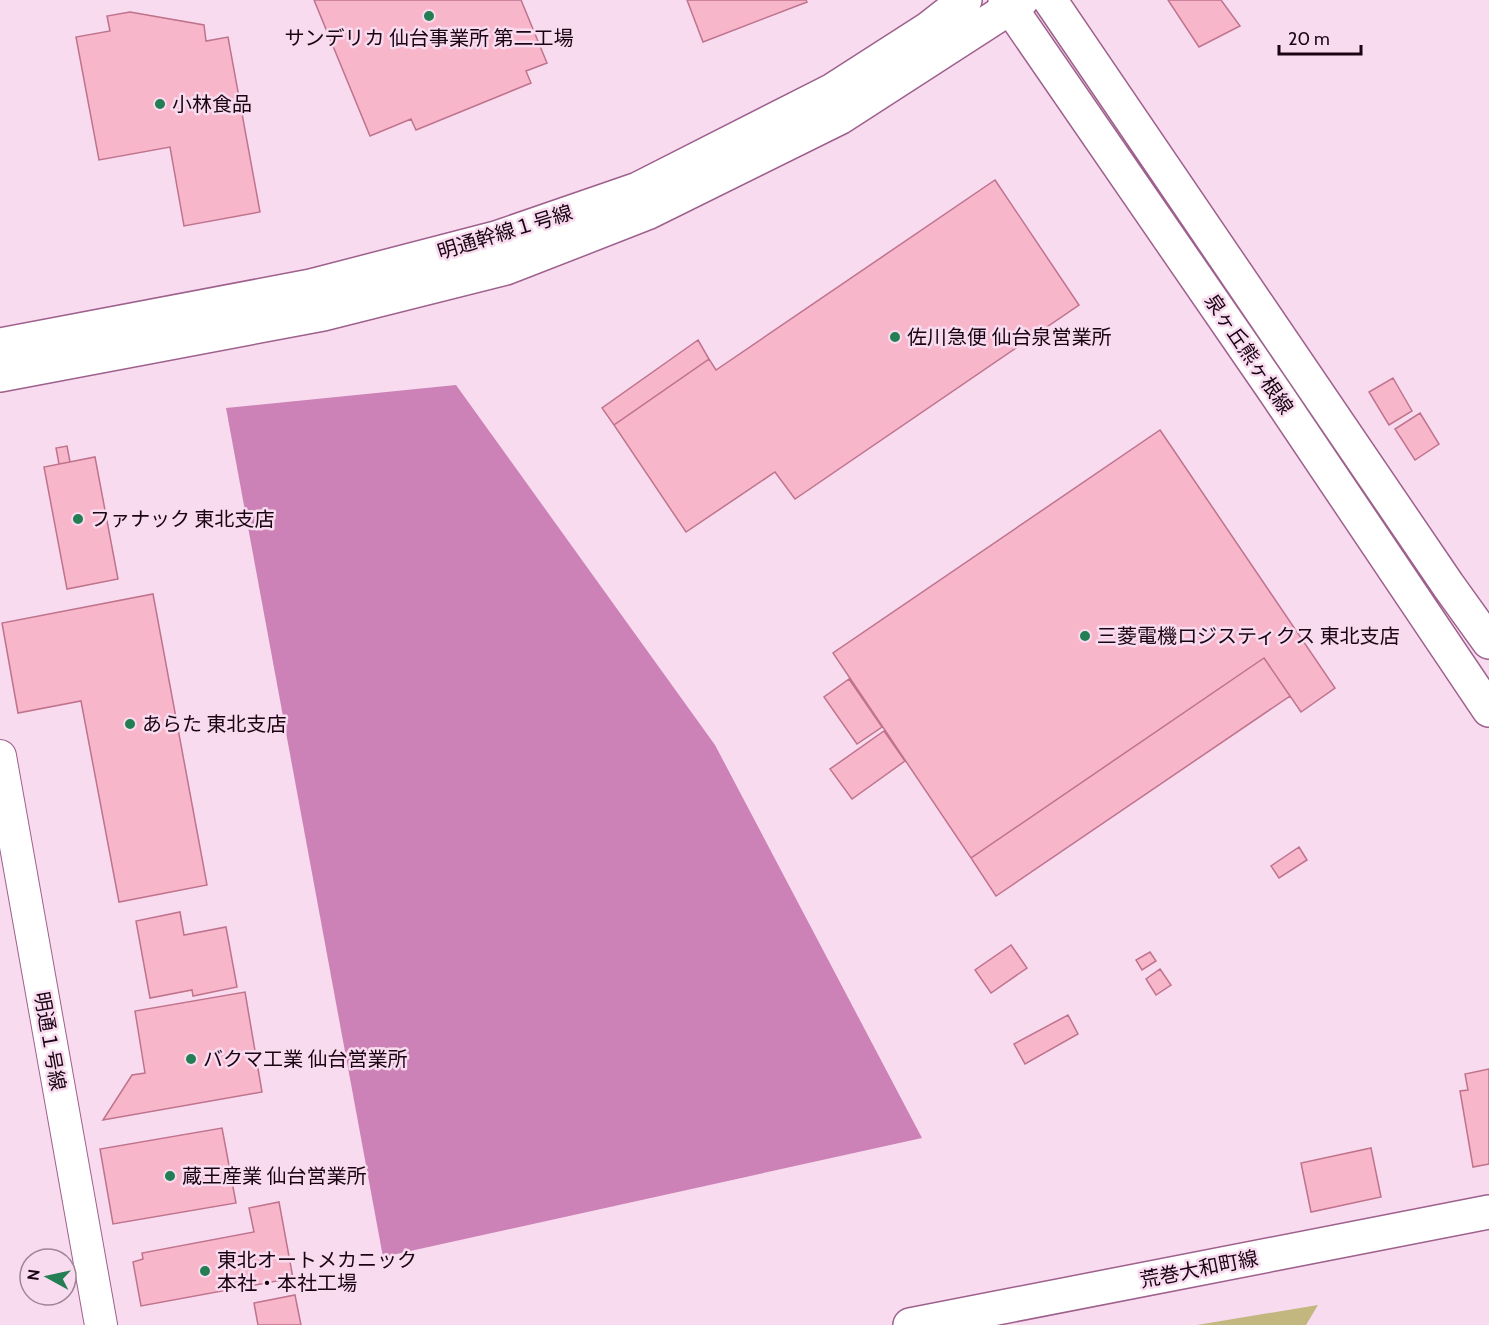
<svg xmlns="http://www.w3.org/2000/svg" width="1489" height="1325" viewBox="0 0 1489 1325" font-family="Cabin,'Noto Sans JP',sans-serif">
  <style>
    .green { fill: #c3b780 }
    .water { fill: #cc82b7 }
    .building { fill: #f8b6cb; stroke: #bf738d; stroke-width: 1.5 }
    .lines { fill: none; stroke-linecap: round; stroke-linejoin: round }
    .minor-casing { stroke: #9e608d; stroke-width: 34 }
    .tertiary-casing { stroke: #9e608d; stroke-width: 36 }
    .secondary-casing { stroke: #9e608d; stroke-width: 36 }
    .minor { stroke: #fff; stroke-width: 32 }
    .tertiary { stroke: #fff; stroke-width: 33 }
    .secondary { stroke: #fff; stroke-width: 33 }
    .poi-dot { fill: #247e53; stroke: #f8dbee; stroke-width: 2 }
    .labels { text-anchor: middle; stroke-width: 5; stroke-linejoin: round; paint-order: stroke }
    .poi-label { font-size: 20px; fill: #1a0414; stroke: #f8dbee; text-anchor: start }
    .street-label { font-size: 20px; fill: #1a0414; stroke: #f8dbee }
  </style>
  <rect width="100%" height="100%" fill="#f8dbee"/>
  <path class="green" d="M1318,1305L1306,1325H1197Z"/>
  <path class="water" d="M456,385L715,745L922,1138L383,1257L226,408Z"/>
  <path class="building" d="M314,0H521L547,63L526,71L531,83L416,130L411,119L370,136Z
    M687,0H806L807,2L703,42Z
    M1168,0H1221L1240,26L1199,47Z
    M130,12L204,25L206,41L228,37L260,212L184,226L170,147L99,160L76,37L110,31L107,16Z
    M995,180L1079,305L795,499L775,472L686,532L614,425L709,359L716,370Z
    M698,340L709,359L614,425L602,408Z
    M1393,378L1412,411L1389,425L1369,392Z
    M1420,413L1439,444L1415,460L1395,429Z
    M1160,430L1335,688L1301,712L1264,658L971,858L833,653Z
    M67,446L70,462L59,464L56,448Z
    M95,457L118,579L67,589L44,467Z
    M153,594L207,885L119,902L81,701L18,713L2,623Z
    M1264,658L1290,696L996,896L971,858Z
    M849,679L882,727L857,744L824,697Z
    M884,731L905,761L852,799L830,769Z
    M1299,847L1307,860L1279,878L1271,866Z
    M180,912L184,935L226,927L237,987L193,996L192,990L150,998L136,921Z
    M1011,945L1027,968L991,993L975,970Z
    M1150,952L1156,961L1142,970L1136,960Z
    M1160,969L1171,985L1156,995L1146,979Z
    M245,992L262,1092L103,1120L132,1075L145,1073L135,1011Z
    M1068,1015L1078,1034L1025,1064L1014,1044Z
    M1489,1069V1164L1473,1167L1460,1091L1468,1090L1465,1074Z
    M222,1128L236,1203L113,1224L100,1149Z
    M1371,1148L1381,1197L1311,1212L1301,1163Z
    M279,1202L293,1278L141,1306L133,1262L143,1259L142,1253L254,1232L249,1208Z
    M295,1295L301,1325H258L254,1303Z"/>
  <g class="lines">
    <defs>
      <path id="minor" d="M0,756L101,1325"/>
      <path id="tertiary" d="M0,345L311,286L496,238L638,189L833,90L928,29L965,0
        M0,375L323,314L506,268L647,213L841,117L1022,0
        M910,1325L1489,1212"/>
      <path id="secondary" d="M1005,0L1275,392L1489,710
        M1050,0L1448,585L1489,642"/>
    </defs>
    <use href="#minor" class="minor-casing"/>
    <use href="#tertiary" class="tertiary-casing"/>
    <use href="#secondary" class="secondary-casing"/>
    <use href="#minor" class="minor"/>
    <use href="#tertiary" class="tertiary"/>
    <use href="#secondary" class="secondary"/>
  </g>
  <g class="poi-dot">
    <circle cx="429" cy="16" r="6"/>
    <circle cx="160" cy="104" r="6"/>
    <circle cx="895" cy="337" r="6"/>
    <circle cx="78" cy="519" r="6"/>
    <circle cx="1085" cy="636" r="6"/>
    <circle cx="130" cy="724" r="6"/>
    <circle cx="191" cy="1059" r="6"/>
    <circle cx="170" cy="1176" r="6"/>
    <circle cx="205" cy="1271" r="6"/>
  </g>
  <g class="labels">
    <g class="poi-label">
      <text x="429" y="45" text-anchor="middle">サンデリカ 仙台事業所 第二工場</text>
      <text x="172" y="111">小林食品</text>
      <text x="907" y="344">佐川急便 仙台泉営業所</text>
      <text x="90" y="526">ファナック 東北支店</text>
      <text x="1097" y="643">三菱電機ロジスティクス 東北支店</text>
      <text x="142" y="731">あらた 東北支店</text>
      <text x="203" y="1066">バクマ工業 仙台営業所</text>
      <text x="182" y="1183">蔵王産業 仙台営業所</text>
      <text x="217" y="1267">東北オートメカニック<tspan x="217" dy="23">本社・本社工場</tspan></text>
    </g>
    <g class="street-label">
      <text transform="translate(505 232) rotate(-17)" y="7">明通幹線１号線</text>
      <text transform="translate(1249 354) rotate(56)" y="7">泉ヶ丘熊ヶ根線</text>
      <text transform="translate(50 1041) rotate(80)" y="7">明通１号線</text>
      <text transform="translate(1199 1269) rotate(-11)" y="7">荒巻大和町線</text>
    </g>
  </g>
  <g transform="translate(48 1277) rotate(278)"><circle r="28" fill="#f8dbee" stroke="#9f8597" stroke-width="1.5"/>
  <path d="M0-4.5L10 22L0 15L-10 22Z" fill="#247e53"/>
  <text y="-9" font-size="16" font-weight="bold" text-anchor="middle" fill="#1a0414">N</text>
  </g>
  <path d="M1279 45v9h82v-9" fill="none" stroke="#1a0414" stroke-width="3"/>
  <text x="1288" y="45" font-size="18" fill="#1a0414" stroke="#f8dbee" stroke-width="4.5" paint-order="stroke">20 m</text>
</svg>
